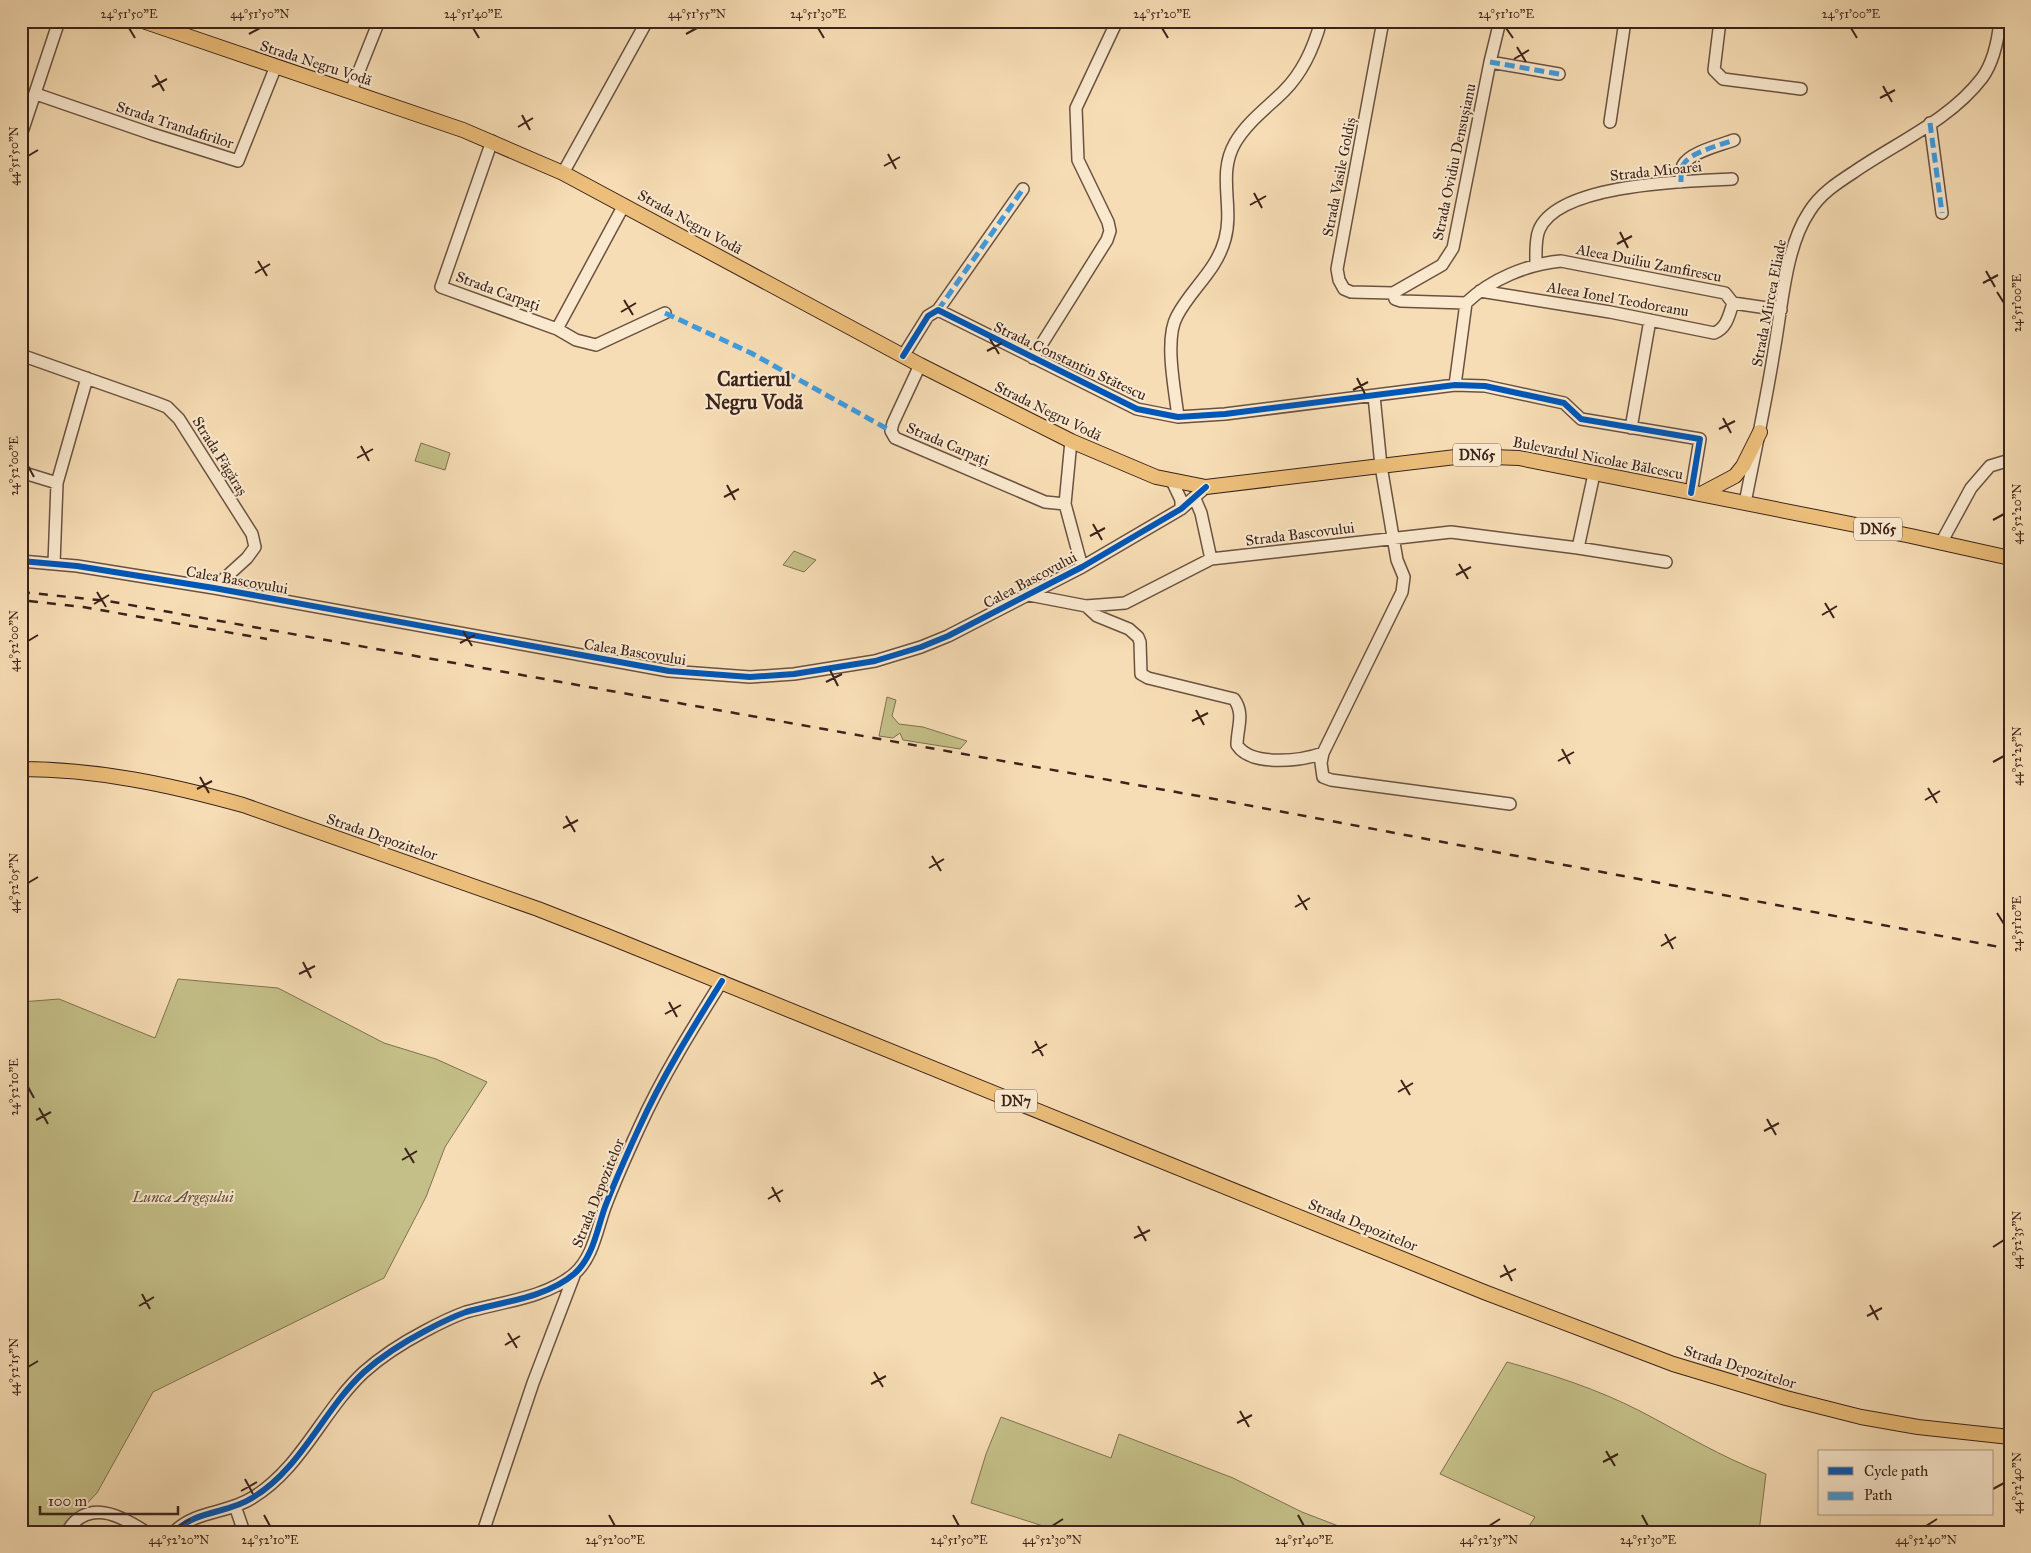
<svg xmlns="http://www.w3.org/2000/svg" width="2031" height="1553" viewBox="0 0 2031 1553" font-family="'IM FELL Great Primer',serif">
  <style>
    .green { fill: #c4bf88; stroke: #807151 }
    .lines { fill: none; stroke-linecap: round; stroke-linejoin: round }
    .minor-casing { stroke: #6a5241; stroke-width: 14 }
    .major-casing { stroke: #3b231a; stroke-width: 16 }
    .minor { stroke: #fae9cf; stroke-width: 11 }
    .major { stroke: #ecbe7a; stroke-width: 14 }
    .rail { stroke: #3b231a; stroke-width: 2.5; stroke-dasharray: 9 9; stroke-linecap: butt }
    .quiet { stroke: #3f9cdf; stroke-width: 5; stroke-dasharray: 10 5; stroke-linecap: butt }
    .cycleway-casing { stroke: #fae9cf; stroke-width: 9 }
    .cycleway { stroke: #0057b8; stroke-width: 6 }
    .ticks { fill: none; stroke: #3b231a; stroke-width: 2 }
    .labels { text-anchor: middle; stroke-width: 4; stroke-linejoin: round; paint-order: stroke }
    .shield { fill: #fae9cf; stroke: #745e50; stroke-width: 1 }
    .shield-label { font-size: 14px; font-weight: bold; fill: #3b231a }
    .street-label { font-size: 15px; fill: #3b231a; stroke: #fae9cf }
    .park-label { font-size: 15px; font-style: italic; fill: #5d4a36; stroke: #fae9cf }
    .district-label { font-size: 20px; font-weight: bold; fill: #3b231a; stroke: #fae9cf }
    .neatline { fill: none; stroke: #3b231a; stroke-width: 2 }
    .ticks-label { font-size: 12px; text-anchor: middle; fill: #3b231a }
  </style>
  <rect width="100%" height="100%" fill="#f7ddb5"/>
  <filter id="stains"><feTurbulence type="fractalNoise" baseFrequency=".004" numOctaves="4"/><feColorMatrix values="0 0 0 0 .2 0 0 0 0 .09 0 0 0 0 .02 0 0 0 .5 -.17"/></filter>
  <radialGradient id="worn" r=".72"><stop offset=".6" stop-color="#630" stop-opacity="0"/><stop offset="1" stop-color="#630" stop-opacity=".3"/></radialGradient>
  <path class="green" d="M421,443L450,453L445,470L415,461Z
    M794,551L816,560L804,572L783,565Z
    M887,697L896,700L892,716L899,724L923,727L967,741L960,749L903,740L900,733L893,738L879,736Z
    M178,979L278,988L384,1043L436,1059L487,1082L445,1147L426,1197L384,1278L153,1392L97,1493L72,1519L63,1532H21V1002L59,999L155,1038Z
    M1507,1362C1553,1375 1597,1389 1640,1411C1682,1433 1721,1457 1766,1474L1759,1532H1525L1535,1517L1440,1474Z
    M1001,1417L1111,1458L1119,1434L1233,1478L1302,1512L1354,1532H1062L971,1503L986,1454Z"/>
  <g class="lines">
    <defs>
      <path id="minor" d="M1383,21L1337,269L1339,280L1344,289L1351,292L1393,293L1442,265L1453,248L1490,62L1500,21
        M1720,21L1714,70L1723,79L1801,89
        M1490,62L1559,74
        M351,91L379,21
        M36,94L152,134L238,161L276,66
        M1610,122L1625,21
        M1930,123L1942,213
        M21,135L59,21
        M492,141L441,287L557,329L624,205
        M563,173L647,21
        M1681,182C1681,177 1681,170 1683,165C1690,152 1721,145 1734,140
        M1536,264C1536,253 1535,240 1539,230C1558,183 1689,181 1732,179
        M1480,291L1610,312L1714,333C1727,328 1729,315 1733,303
        M1393,293L1395,299L1401,301L1466,303
        M938,310L1023,189
        M557,329L576,340L596,345L665,313
        M21,355L154,402L167,407L179,419L252,534L255,547L247,558L214,588
        M903,356L928,316L938,310L1137,409L1178,417L1225,414L1455,385L1485,386L1564,403L1581,419L1700,439L1691,493
        M1033,358L1107,240L1110,231L1108,222L1078,160L1076,108L1117,21
        M920,365L893,423L891,431L895,438L1045,502L1065,504
        M1455,385L1466,303C1491,279 1528,264 1561,261L1725,293L1733,303L1781,310
        M1374,396L1381,466L1393,537L1397,560L1404,577L1402,592L1323,753L1321,763L1323,777L1331,780L1510,804
        M1178,417C1175,390 1164,339 1177,316C1191,289 1217,270 1225,239C1234,207 1217,174 1235,143C1247,122 1268,107 1284,91C1303,72 1314,47 1321,21
        M1631,428L1650,320
        M1071,441L1065,504L1082,567
        M21,472L57,483L54,564
        M1172,481L1181,500V509
        M57,483L87,378
        M1195,499L1201,513L1211,559
        M1745,503C1755,452 1766,402 1774,351C1782,308 1785,248 1809,212C1820,194 1837,183 1854,172C1896,143 1950,120 1982,78C1993,63 1998,40 2000,21
        M1941,543L1971,488L1990,466L2010,460
        M1578,548L1594,474
        M21,561L77,566L214,588L669,671L750,677L794,674L875,661L921,647L948,636L1082,567L1181,509L1206,487
        M1029,595L1086,606L1125,603L1211,559L1451,532L1578,548L1666,562
        M1086,606L1097,616L1129,629L1138,637L1140,642L1141,674L1148,678L1234,699C1245,714 1237,728 1237,745C1251,767 1301,761 1323,753
        M235,1506L244,1532
        M67,1532C87,1498 120,1515 146,1532
        M174,1532C196,1510 227,1514 252,1498C301,1469 323,1410 364,1372C382,1356 404,1342 425,1331C438,1324 452,1317 466,1312C501,1302 546,1298 574,1274C593,1258 597,1229 605,1207C615,1181 627,1154 639,1128C662,1077 692,1029 722,981
        M483,1532L533,1383L575,1273"/>
      <path id="major" d="M143,21L463,130L563,173L920,365L1071,441L1156,477L1206,487L1464,456L1519,458L1911,536L2010,558
        M1701,494L1735,476L1743,466L1760,432
        M21,769C97,769 171,785 243,805L538,909L607,936L1484,1292L1673,1364L1786,1398L1861,1417L1918,1427L2010,1437"/>
    </defs>
    <use href="#minor" class="minor-casing"/>
    <use href="#major" class="major-casing"/>
    <use href="#minor" class="minor"/>
    <use href="#major" class="major"/>
    <path class="rail" d="M21,592L108,601L1204,797L2010,949
      M29,601L83,607L267,639"/>
    <path class="quiet" d="M1490,62L1559,74
      M1930,123L1942,213
      M1681,182C1681,177 1681,170 1683,165C1690,152 1721,145 1734,140
      M938,310L1023,189
      M665,313L751,353L891,431"/>
    <defs>
      <path id="cycleway" d="M903,356L928,316L938,310L1137,409L1178,417L1225,414L1455,385L1485,386L1564,403L1581,419L1700,439L1691,493
        M21,561L77,566L214,588L669,671L750,677L794,674L875,661L921,647L948,636L1082,567L1181,509L1206,487
        M174,1532C196,1510 227,1514 252,1498C301,1469 323,1410 364,1372C382,1356 404,1342 425,1331C438,1324 452,1317 466,1312C501,1302 546,1298 574,1274C593,1258 597,1229 605,1207C615,1181 627,1154 639,1128C662,1077 692,1029 722,981"/>
    </defs>
    <use href="#cycleway" class="cycleway-casing"/>
    <use href="#cycleway" class="cycleway"/>
  </g>
  <path class="ticks" d="M129,28L135,38M473,28L479,38M818,28L824,38M1162,28L1168,38M1506,28L1513,38M1851,28L1857,38M249,34L260,28M686,34L697,28M1517,47L1526,62M1514,59L1529,50M155,75L164,91M1883,86L1892,102M152,87L167,79M1880,98L1895,90M522,115L530,130M518,127L533,118M888,154L896,169M28,156L38,150M884,166L900,157M1254,193L1262,208M1250,205L1266,196M1620,232L1628,248M1617,244L1632,236M258,261L267,276M1986,271L1995,287M255,273L270,264M1983,283L1998,275M1997,292L2004,303M624,300L633,315M621,312L636,303M990,339L999,354M987,351L1002,343M1357,378L1365,394M1353,390L1368,382M1723,418L1731,433M1719,429L1735,421M361,446L369,461M357,458L373,449M28,466L34,477M727,485L735,500M724,497L739,489M1993,520L2004,514M1093,524L1102,540M1090,536L1105,528M1459,564L1468,579M1456,575L1471,567M97,592L106,607M1825,603L1834,618M94,604L109,595M1822,615L1837,606M463,631L472,646M28,641L38,635M460,643L475,635M830,670L838,686M826,682L842,674M1196,710L1204,725M1192,721L1208,713M1562,749L1570,764M1558,761L1574,752M1993,762L2004,756M200,777L209,793M1928,788L1937,803M197,789L212,781M1925,800L1940,791M566,816L575,832M563,828L578,820M932,856L941,871M929,868L944,859M28,883L38,877M1298,895L1307,910M1295,907L1310,898M1997,913L2004,924M1665,934L1673,949M1661,946L1676,937M303,962L311,978M299,974L315,966M669,1002L677,1017M665,1014L681,1005M1035,1041L1043,1056M1032,1053L1047,1044M1401,1080L1410,1095M28,1087L34,1098M1398,1092L1413,1083M39,1108L48,1124M1767,1119L1776,1135M36,1120L51,1112M1764,1131L1779,1123M405,1148L414,1163M402,1160L417,1151M772,1187L780,1202M768,1199L783,1190M1138,1226L1146,1241M1134,1238L1150,1230M1993,1247L2004,1240M1504,1265L1512,1281M1500,1277L1516,1269M142,1294L150,1309M1870,1305L1878,1320M139,1306L154,1297M1867,1316L1882,1308M508,1333L517,1348M505,1345L520,1336M28,1367L38,1361M874,1372L883,1387M871,1384L886,1376M1240,1411L1249,1427M1237,1423L1252,1415M1606,1451L1615,1466M1603,1462L1618,1454M245,1479L253,1494M1993,1489L2004,1483M241,1491L257,1482M264,1515L270,1526M609,1515L615,1526M953,1515L959,1526M1298,1515L1304,1526M1642,1515L1648,1526M179,1526L190,1519M1052,1526L1063,1519M1489,1526L1500,1519M1926,1526L1937,1519"/>
  <g class="labels">
    <g class="shield">
      <rect x="1453" y="443.5" width="48" height="23" rx="4"/>
      <rect x="1854" y="517.5" width="48" height="23" rx="4"/>
      <rect x="995" y="1089.5" width="42" height="23" rx="4"/>
    </g>
    <g class="shield-label">
      <text x="1477" y="460">DN65</text>
      <text x="1878" y="534">DN65</text>
      <text x="1016" y="1106">DN7</text>
    </g>
    <g class="street-label">
      <text transform="translate(316 63) rotate(18)" y="5">Strada Negru Vodă</text>
      <text transform="translate(175 125) rotate(18)" y="5">Strada Trandafirilor</text>
      <text transform="translate(1454 162) rotate(-78)" y="5">Strada Ovidiu Densușianu</text>
      <text transform="translate(1656 171) rotate(-6)" y="5">Strada Mioarei</text>
      <text transform="translate(1339 177) rotate(-79)" y="5">Strada Vasile Goldiș</text>
      <text transform="translate(690 222) rotate(29)" y="5">Strada Negru Vodă</text>
      <text transform="translate(1649 263) rotate(11)" y="5">Aleea Duiliu Zamfirescu</text>
      <text transform="translate(498 291) rotate(20)" y="5">Strada Carpați</text>
      <text transform="translate(1618 299) rotate(10)" y="5">Aleea Ionel Teodoreanu</text>
      <text transform="translate(1769 303) rotate(-79)" y="5">Strada Mircea Eliade</text>
      <text transform="translate(1070 361) rotate(25)" y="5">Strada Constantin Stătescu</text>
      <text transform="translate(1048 411) rotate(26)" y="5">Strada Negru Vodă</text>
      <text transform="translate(948 444) rotate(23)" y="5">Strada Carpați</text>
      <text transform="translate(220 456) rotate(58)" y="5">Strada Făgăraș</text>
      <text transform="translate(1598 458) rotate(11)" y="5">Bulevardul Nicolae Bălcescu</text>
      <text transform="translate(1300 534) rotate(-7)" y="5">Strada Bascovului</text>
      <text transform="translate(237 580) rotate(10)" y="5">Calea Bascovului</text>
      <text transform="translate(1030 580) rotate(-28)" y="5">Calea Bascovului</text>
      <text transform="translate(635 652) rotate(9)" y="5">Calea Bascovului</text>
      <text transform="translate(382 837) rotate(19)" y="5">Strada Depozitelor</text>
      <text transform="translate(598 1193) rotate(-68)" y="5">Strada Depozitelor</text>
      <text transform="translate(1363 1225) rotate(22)" y="5">Strada Depozitelor</text>
      <text transform="translate(1740 1367) rotate(17)" y="5">Strada Depozitelor</text>
    </g>
    <g class="park-label">
      <text x="183" y="1202">Lunca Argeșului</text>
    </g>
    <g class="district-label">
      <text x="754" y="386">Cartierul<tspan x="754" dy="23">Negru Vodă</tspan></text>
    </g>
  </g>
  <rect width="2031" height="1553" fill="none" stroke="#f7ddb5" stroke-width="55"/>
  <rect x="1818" y="1450" width="175" height="65" fill="#fae9cf" stroke="#ae9a87"/>
  <rect x="1828" y="1467" width="25" height="8" fill="#0057b8" stroke="#ae9a87"/>
  <text x="1864" y="1476" font-size="15" fill="#3b231a">Cycle path</text>
  <rect x="1828" y="1492" width="25" height="8" fill="#3f9cdf" stroke="#ae9a87"/>
  <text x="1864" y="1500" font-size="15" fill="#3b231a">Path</text>
  <path d="M40 1506v8h138v-8" fill="none" stroke="#3b231a" stroke-width="2.5"/>
  <text x="48" y="1506" font-size="15" fill="#3b231a" stroke="#fae9cf" stroke-width="4" paint-order="stroke">100 m</text>
  <rect x="28" y="28" width="1976" height="1498" class="neatline"/>
  <g class="ticks-label">
    <text x="129" y="18">24°51'50"E</text>
    <text x="260" y="18">44°51'50"N</text>
    <text x="473" y="18">24°51'40"E</text>
    <text x="697" y="18">44°51'55"N</text>
    <text x="818" y="18">24°51'30"E</text>
    <text x="1162" y="18">24°51'20"E</text>
    <text x="1506" y="18">24°51'10"E</text>
    <text x="1851" y="18">24°51'00"E</text>
    <text transform="translate(14 156) rotate(-90)" y="4">44°51'50"N</text>
    <text transform="translate(2017 303) rotate(-90)" y="4">24°51'00"E</text>
    <text transform="translate(14 466) rotate(-90)" y="4">24°52'00"E</text>
    <text transform="translate(2017 514) rotate(-90)" y="4">44°52'20"N</text>
    <text transform="translate(14 641) rotate(-90)" y="4">44°52'00"N</text>
    <text transform="translate(2017 756) rotate(-90)" y="4">44°52'25"N</text>
    <text transform="translate(14 883) rotate(-90)" y="4">44°52'05"N</text>
    <text transform="translate(2017 924) rotate(-90)" y="4">24°51'10"E</text>
    <text transform="translate(14 1087) rotate(-90)" y="4">24°52'10"E</text>
    <text transform="translate(2017 1240) rotate(-90)" y="4">44°52'35"N</text>
    <text transform="translate(14 1367) rotate(-90)" y="4">44°52'15"N</text>
    <text transform="translate(2017 1483) rotate(-90)" y="4">44°52'40"N</text>
    <text x="179" y="1544">44°52'20"N</text>
    <text x="270" y="1544">24°52'10"E</text>
    <text x="615" y="1544">24°52'00"E</text>
    <text x="959" y="1544">24°51'50"E</text>
    <text x="1052" y="1544">44°52'30"N</text>
    <text x="1304" y="1544">24°51'40"E</text>
    <text x="1489" y="1544">44°52'35"N</text>
    <text x="1648" y="1544">24°51'30"E</text>
    <text x="1926" y="1544">44°52'40"N</text>
  </g>
  <rect width="100%" height="100%" filter="url(#stains)"/>
  <rect width="100%" height="100%" fill="url(#worn)"/>
</svg>
